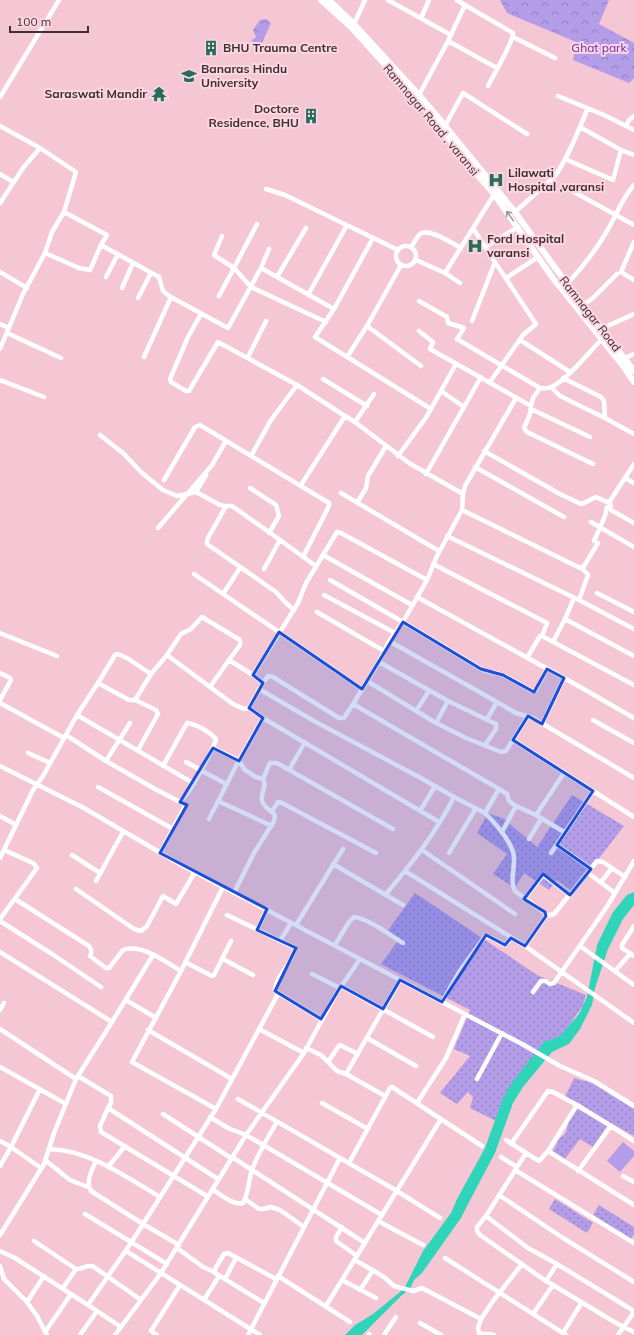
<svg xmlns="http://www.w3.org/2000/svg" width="634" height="1335" viewBox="0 0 634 1335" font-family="Mulish,sans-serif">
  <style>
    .grass { fill: url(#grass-dots) }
    .forest { fill: url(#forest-crowns) }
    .pitch { fill: #b39ce8 }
    .water { fill: #30d5b9 }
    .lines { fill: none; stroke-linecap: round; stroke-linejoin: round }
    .street { stroke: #fff; stroke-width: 4.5 }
    .secondary { stroke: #fff; stroke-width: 6 }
    .oneway { stroke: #a0979a }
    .marked { fill: #1d4ed8; fill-opacity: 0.2; stroke: #1d4ed8; stroke-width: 3; stroke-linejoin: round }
    .labels { text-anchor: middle; stroke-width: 4; stroke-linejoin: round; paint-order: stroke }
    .poi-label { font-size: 12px; font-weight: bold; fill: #412f35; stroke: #fcd7e2; text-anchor: start }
    .park-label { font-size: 12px; fill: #6629b1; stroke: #fcd7e2 }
    .street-label { font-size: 12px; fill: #412f35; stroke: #fcd7e2 }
  </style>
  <defs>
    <pattern id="grass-dots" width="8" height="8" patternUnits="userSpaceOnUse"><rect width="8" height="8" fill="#b39ce8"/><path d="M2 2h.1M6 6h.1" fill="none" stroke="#9380bd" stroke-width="1.8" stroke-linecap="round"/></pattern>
    <pattern id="forest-crowns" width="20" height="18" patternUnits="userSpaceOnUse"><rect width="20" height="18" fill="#b39ce8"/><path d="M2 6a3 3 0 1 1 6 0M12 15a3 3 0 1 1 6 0" fill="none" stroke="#9380bd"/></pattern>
  </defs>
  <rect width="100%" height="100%" fill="#f5c7d5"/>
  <path class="grass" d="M572,795L624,826L573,892L557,880L549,890L524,873L515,888L493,874L507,854L477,833L488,813L504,819L537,847Z
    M415,893L537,975L586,995L583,1005L558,1042L545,1048L498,1122L470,1108L473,1097L468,1092L457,1104L440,1093L470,1056L454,1049L470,1010L381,964L400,938L387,932Z
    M574,1078L592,1083L634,1109V1136L565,1097Z
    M578,1109L607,1126L593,1147L580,1139L564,1160L552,1153L559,1139L566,1133L570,1113Z
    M555,1199L593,1223L587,1233L549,1209Z
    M599,1205L634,1227V1234L631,1239L593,1215Z"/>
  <path class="forest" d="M500,0H609L599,24L634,43V78L629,83L573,60L576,42L507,13Z
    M266,19L271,23L261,45L251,41L256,37L253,30L260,20Z"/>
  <path class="pitch" d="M623,1142L634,1151V1156L620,1172L607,1161Z"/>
  <path class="water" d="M634,892V905L623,919L608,949L595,988L592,1005L580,1029L569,1044L552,1052L523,1087L513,1103L495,1153L468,1204L461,1218L422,1273L414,1280L410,1289L401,1296L362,1335H345L355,1325L373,1314L400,1292L406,1285L423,1251L451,1213L457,1199L485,1148L503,1098L513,1081L545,1041L552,1040L561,1035L579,1014L587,997L597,945L613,912L627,895Z"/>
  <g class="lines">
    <path class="street" d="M388,0L451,35
      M457,0L465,5
      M421,18L429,0
      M354,24L365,0
      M513,37L555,58
      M448,41L497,68
      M419,95L448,41L465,5L513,33C513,43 494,74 488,86
      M558,96L604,115L634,130
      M0,97L59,0
      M0,126L40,148L76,172L64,212L52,232L45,253L23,294L0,349
      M445,126L463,93L527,134
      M626,126L629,120L634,116
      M580,127L621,150
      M565,159L613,180L621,150L634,155
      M0,174L13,182
      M266,189L285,195L398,250
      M574,192L634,225
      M0,203L23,168L40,148
      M64,212L107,235L101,245L159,277L163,291L169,296L228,328L261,268L269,249
      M515,212L555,176C569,156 578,131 588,108
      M257,224L234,268L251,287L326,322
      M473,228L485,247
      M373,238L334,309L315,337L431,409
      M634,242L621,272L634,280
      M396 256a10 10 0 1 1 20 0a10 10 0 1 1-20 0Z
      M411,247C414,243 417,237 420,234C429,227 453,244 461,248
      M45,253L79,268L90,270L101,245
      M416,260L445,273L460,283
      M261,268L334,309
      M0,272L27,288
      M445,273L495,193
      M106,277L118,254
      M277,277L306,228
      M506,278L538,257
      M567,284C582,268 596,250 607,231C616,216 622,198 634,185
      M122,288L133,263
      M308,295L347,225
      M219,296L234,268L214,255L222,236
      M138,298L151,273
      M419,301L447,317L448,323L464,328L457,339L540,388L533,398L531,406
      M583,305L593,298L617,274
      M201,314L188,337L170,379L171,382L186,391H189L218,342L297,385
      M472,321L495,262
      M0,324L9,328
      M367,326L421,366
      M601,329L634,314
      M419,331L433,342L430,349L531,406L530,414L524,428L527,432L593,464
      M7,333L61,358
      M520,340L570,372
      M144,357L171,297
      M248,357L266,321
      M347,357L367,326L401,265
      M625,358L634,354
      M563,378L601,397L604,401L605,418
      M323,379L367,406
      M0,380L44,397
      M490,382L523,335L536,324L485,247L518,227
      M551,387L560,396L605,418L634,434
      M540,388C545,388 548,389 552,387C569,378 589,352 602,339
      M441,391L464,407
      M516,398L465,486L463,494L462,510L437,556L427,580L403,622L389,641L379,662L448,701L436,723L466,738L501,752L506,751L513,740L634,817
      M531,409L590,437
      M355,422L374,394
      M100,435L123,453L142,473L163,490L177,496L196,492L220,505L226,506H232L280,540
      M484,451L560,494L581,504L584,503L596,497L607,502L610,501L634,464
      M251,456L271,420L297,385L345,416
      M398,456L427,416L456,364
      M212,465L226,441
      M475,467L564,517
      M426,474L481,377
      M625,478L634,483
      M164,480L195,427L200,425L329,503V506L303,557
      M301,485L345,416L355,422L409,463L463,494
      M250,488L276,505L279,516L269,533
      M196,492L206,475
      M341,493L439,551
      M610,501L611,510L634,523
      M357,503L366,488L368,476L386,446
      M226,506L209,536L207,541V544L276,592L285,602L294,610
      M462,510L580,568L584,566L598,543
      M591,522L634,547
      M158,528L213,464
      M447,536L579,600L634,629
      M594,541L605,516L607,507
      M323,555L412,605
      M433,564L547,623L542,636
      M264,569L280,540L316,566
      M194,574L362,689
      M330,580L403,622L481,669C488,673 495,672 502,675C512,679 521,685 530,690L533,691L536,690L547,669
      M597,593L634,612
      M223,594L240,568
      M324,595L395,633
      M417,597L582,688L634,718
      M574,598L565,619L634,656
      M579,600L588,575L582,568
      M317,612L384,651
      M0,633L57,656
      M389,641L497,702L516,713L533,718L634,778
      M553,642L565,619
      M167,655L181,634L191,629L202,617L240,640V645L229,660
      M527,658L540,636H542L634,685
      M379,662L353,704L499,789L507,794L509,801L516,806
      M0,673L10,678L11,680L0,700
      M253,675L298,603L306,583L337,532L341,533L427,580
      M367,681L436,723
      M98,683L115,655L118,654L127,658L151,674
      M263,683L268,676L273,677L339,718H344L353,704
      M259,689L314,721L419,777L454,797L485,813L499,789
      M135,700L156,710L158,714L138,750
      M448,701L496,724V729L485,745
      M0,703L64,738
      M416,711L429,691
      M77,715L193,783
      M263,718L439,822
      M487,719L497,702
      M593,720L634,743
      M542,724L564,678
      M66,735L106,761L130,723
      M513,740L527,717
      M213,748L234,758L239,761L245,770L256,777L263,779
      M28,753L50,763
      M106,761L155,789L182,803L185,806L160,853
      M186,762L226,784
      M0,766L84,808L183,866L522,1044L560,1066L594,1081L634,1106
      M163,766L187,723C196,724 210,732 216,739C214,748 193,787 186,795C184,797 182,799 180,802
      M289,770L305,742
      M564,773L536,815L564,832
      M98,787L173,829
      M218,801L272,826
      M272,811L278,802L282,803L376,853
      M420,811L435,786
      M485,813C495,823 515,845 514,860C514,872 510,881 515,891L546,914L544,919L525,946
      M0,816L16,825
      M209,819L237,764L263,718L249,708L263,683L253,675L229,660L210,687
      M502,832L516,806L536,815
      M529,839L541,819
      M557,845L591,869
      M422,850L515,914
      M449,853L476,808
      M551,853L593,791
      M72,855L100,873
      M0,858L33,790L43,776L77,715L98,683L129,700H135L151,674L167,655L233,704L244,709L249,708
      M333,864L403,905
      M405,871L525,946L634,1023
      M588,873L615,893
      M96,881L123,832
      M601,882L612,868
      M76,889L134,929L141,931L147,926L163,896L176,904L195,872
      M234,893L254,853L274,821L275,815C271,810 263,807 262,801C260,792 268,786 263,779L270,763H277L393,829
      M386,894C411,864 436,833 454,797
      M15,899L89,946C92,950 92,952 90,956L106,968H109L123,950C142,943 165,962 181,971
      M524,899L543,875L570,895
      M227,915L295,948C293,963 275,977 275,991L321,1019
      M546,916L554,914L597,861L603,862L625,877
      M0,919L37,868L33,863L4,850
      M0,921L52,954L101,987
      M296,925L343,849
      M634,926L622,945V948L634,956
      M257,930L267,909
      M280,941L291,923
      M335,945L349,922L354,917C369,919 390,935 403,943
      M580,946L634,985
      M0,952L112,1022L76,1079L54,1133L44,1164L0,1235
      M223,959L253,975
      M185,962L212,976L214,975L231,941
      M615,971L630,954
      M312,974L340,988
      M341,986L433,1037
      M533,992L541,981H546L550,984L554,983L608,905L634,861
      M126,1000L156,1018
      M442,1002L459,972L485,936L492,938L505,945L511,938
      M0,1010L4,1003
      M112,1022L153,955
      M0,1029L76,1079
      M259,1029L304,1053
      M148,1030L232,1079
      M367,1038L416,1066
      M306,1048L321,1055L337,1071L346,1074L385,1096
      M328,1062L338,1047L340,1045L358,1054
      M0,1067L66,1104
      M346,1074L400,980
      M78,1076L111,1096V1103L108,1108L218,1179
      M477,1079L502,1033
      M40,1089L11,1147L41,1168
      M238,1099L397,1191L440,1218
      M322,1103L368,1129
      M417,1103L446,1058L465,1014
      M108,1108L100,1126L101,1132L207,1196
      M216,1109L132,1062L181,971L223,887
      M163,1114L231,1158
      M210,1117L228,1128L246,1135L382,1215
      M506,1140L526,1153
      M0,1141L11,1147L0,1166
      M511,1144L548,1091L553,1092L577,1105
      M49,1149C90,1150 126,1177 160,1197
      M548,1151L577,1105L611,1126
      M232,1157L365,1243
      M501,1157L517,1167
      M45,1160L70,1180L88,1187
      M96,1161C92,1170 85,1182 91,1191L143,1224L179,1245
      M349,1163L390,1088L392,1087L482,1146
      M108,1167L125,1146
      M515,1170L634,1243
      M578,1171L611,1126L634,1141
      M623,1176L634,1182
      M212,1189C220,1194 233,1206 243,1203C249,1193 248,1181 252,1170C258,1153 268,1137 277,1122
      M499,1195L563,1238L634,1282
      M245,1199L259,1209H263L271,1207L280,1210L304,1227
      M634,1205L548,1151L539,1161L526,1153L486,1216L477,1227V1231L480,1235L543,1279L616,1323L634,1332
      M85,1214L167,1264
      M486,1216L528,1248L557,1264
      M378,1221L423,1245
      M342,1227L336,1237V1241L357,1256
      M34,1241L76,1269C83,1270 87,1263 94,1267L141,1300
      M177,1248L203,1267L214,1272
      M0,1251L15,1258L88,1305L121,1327
      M126,1251L260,1335
      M445,1258L566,1335
      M355,1260L384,1277L394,1286L413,1291L422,1288L481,1319
      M0,1266L4,1279L27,1302L37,1316L47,1335
      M278,1276L350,1322
      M225,1279L236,1258
      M342,1280L376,1298
      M546,1281L557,1264L634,1311
      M63,1288L76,1269
      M360,1290L373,1270
      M204,1300L219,1276
      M27,1302L44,1276
      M264,1303L215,1273V1269L224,1254L228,1253L276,1279
      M88,1305L131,1243L216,1109L278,994
      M326,1306L441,1119
      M533,1314L553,1285
      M420,1323L441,1335
      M45,1332L71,1294
      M563,1333L582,1302
      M369,1334L370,1335
      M80,1335L97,1311
      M115,1335L161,1273L246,1135L304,1053L336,994L360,959
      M157,1335L151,1331L180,1285
      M248,1335L340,1158
      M384,1335L396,1317
      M494,1335C489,1333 484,1335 479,1333L478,1328L481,1319L493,1301L522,1264
      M618,1335L634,1312"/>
    <path class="secondary" d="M321,0L351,27L431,116L474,171L494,194L552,277L623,366L634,382
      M329,0L354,24L419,95L437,116L515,212L556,269L634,371"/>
  </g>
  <defs><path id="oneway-shaft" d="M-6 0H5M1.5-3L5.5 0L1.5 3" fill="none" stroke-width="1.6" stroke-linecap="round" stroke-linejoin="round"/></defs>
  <use class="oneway" href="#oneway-shaft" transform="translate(510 216) rotate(-126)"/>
  <path class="marked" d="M403,622L481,669L503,675L534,692L547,669L564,678L542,724L528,716L513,740L593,791L557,845L591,869L570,895L543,874L524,899L545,912L546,916L525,946L511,938L505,945L486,935L442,1002L400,980L383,1009L341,986L321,1019L275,991L296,948L257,930L267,909L160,853L187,805L180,802L213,748L239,761L263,718L249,708L263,683L253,675L279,632L362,689Z"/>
  <defs>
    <symbol id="building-bare" viewBox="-9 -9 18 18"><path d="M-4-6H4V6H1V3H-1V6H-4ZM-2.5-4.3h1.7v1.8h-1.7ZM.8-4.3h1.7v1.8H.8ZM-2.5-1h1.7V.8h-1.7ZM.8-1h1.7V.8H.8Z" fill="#266b5d" stroke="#fcd7e2" stroke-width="2.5" paint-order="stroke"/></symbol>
    <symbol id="university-bare" viewBox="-9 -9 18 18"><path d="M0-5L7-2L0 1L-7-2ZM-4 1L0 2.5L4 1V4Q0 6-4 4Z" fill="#266b5d" stroke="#fcd7e2" stroke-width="2.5" paint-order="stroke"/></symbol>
    <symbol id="temple-bare" viewBox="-9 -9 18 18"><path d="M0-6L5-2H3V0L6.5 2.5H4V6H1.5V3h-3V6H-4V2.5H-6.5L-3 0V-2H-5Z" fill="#266b5d" stroke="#fcd7e2" stroke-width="2.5" paint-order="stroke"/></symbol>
    <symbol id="hospital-bare" viewBox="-9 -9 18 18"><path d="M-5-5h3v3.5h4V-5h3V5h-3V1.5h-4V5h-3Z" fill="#266b5d" stroke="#fcd7e2" stroke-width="2.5" paint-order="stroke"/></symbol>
  </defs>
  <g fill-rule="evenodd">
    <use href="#building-bare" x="200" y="37" width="22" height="22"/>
    <use href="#university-bare" x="178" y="65" width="22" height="22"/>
    <use href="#temple-bare" x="148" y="83" width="22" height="22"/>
    <use href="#building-bare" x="300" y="105" width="22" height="22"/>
    <use href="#hospital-bare" x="485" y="169" width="22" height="22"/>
    <use href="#hospital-bare" x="464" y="235" width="22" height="22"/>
  </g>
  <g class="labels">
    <g class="poi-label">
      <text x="223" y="52">BHU Trauma Centre</text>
      <text x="201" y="73">Banaras Hindu<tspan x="201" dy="14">University</tspan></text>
      <text x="147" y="98" text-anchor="end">Saraswati Mandir</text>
      <text x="299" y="113" text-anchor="end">Doctore<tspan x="299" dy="14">Residence, BHU</tspan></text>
      <text x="508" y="177">Lilawati<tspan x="508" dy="14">Hospital ,varansi</tspan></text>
      <text x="487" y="243">Ford Hospital<tspan x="487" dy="14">varansi</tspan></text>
    </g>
    <g class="park-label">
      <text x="599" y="52">Ghat park</text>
    </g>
    <g class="street-label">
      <text transform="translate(431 120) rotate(50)" y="4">Ramnagar Road , varansi</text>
      <text transform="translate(590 314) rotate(52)" y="4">Ramnagar Road</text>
    </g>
  </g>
  <path d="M10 26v6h78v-6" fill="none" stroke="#412f35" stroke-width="2"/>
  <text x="16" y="26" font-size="12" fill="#412f35" stroke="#fcd7e2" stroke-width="3" paint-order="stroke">100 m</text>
</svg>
